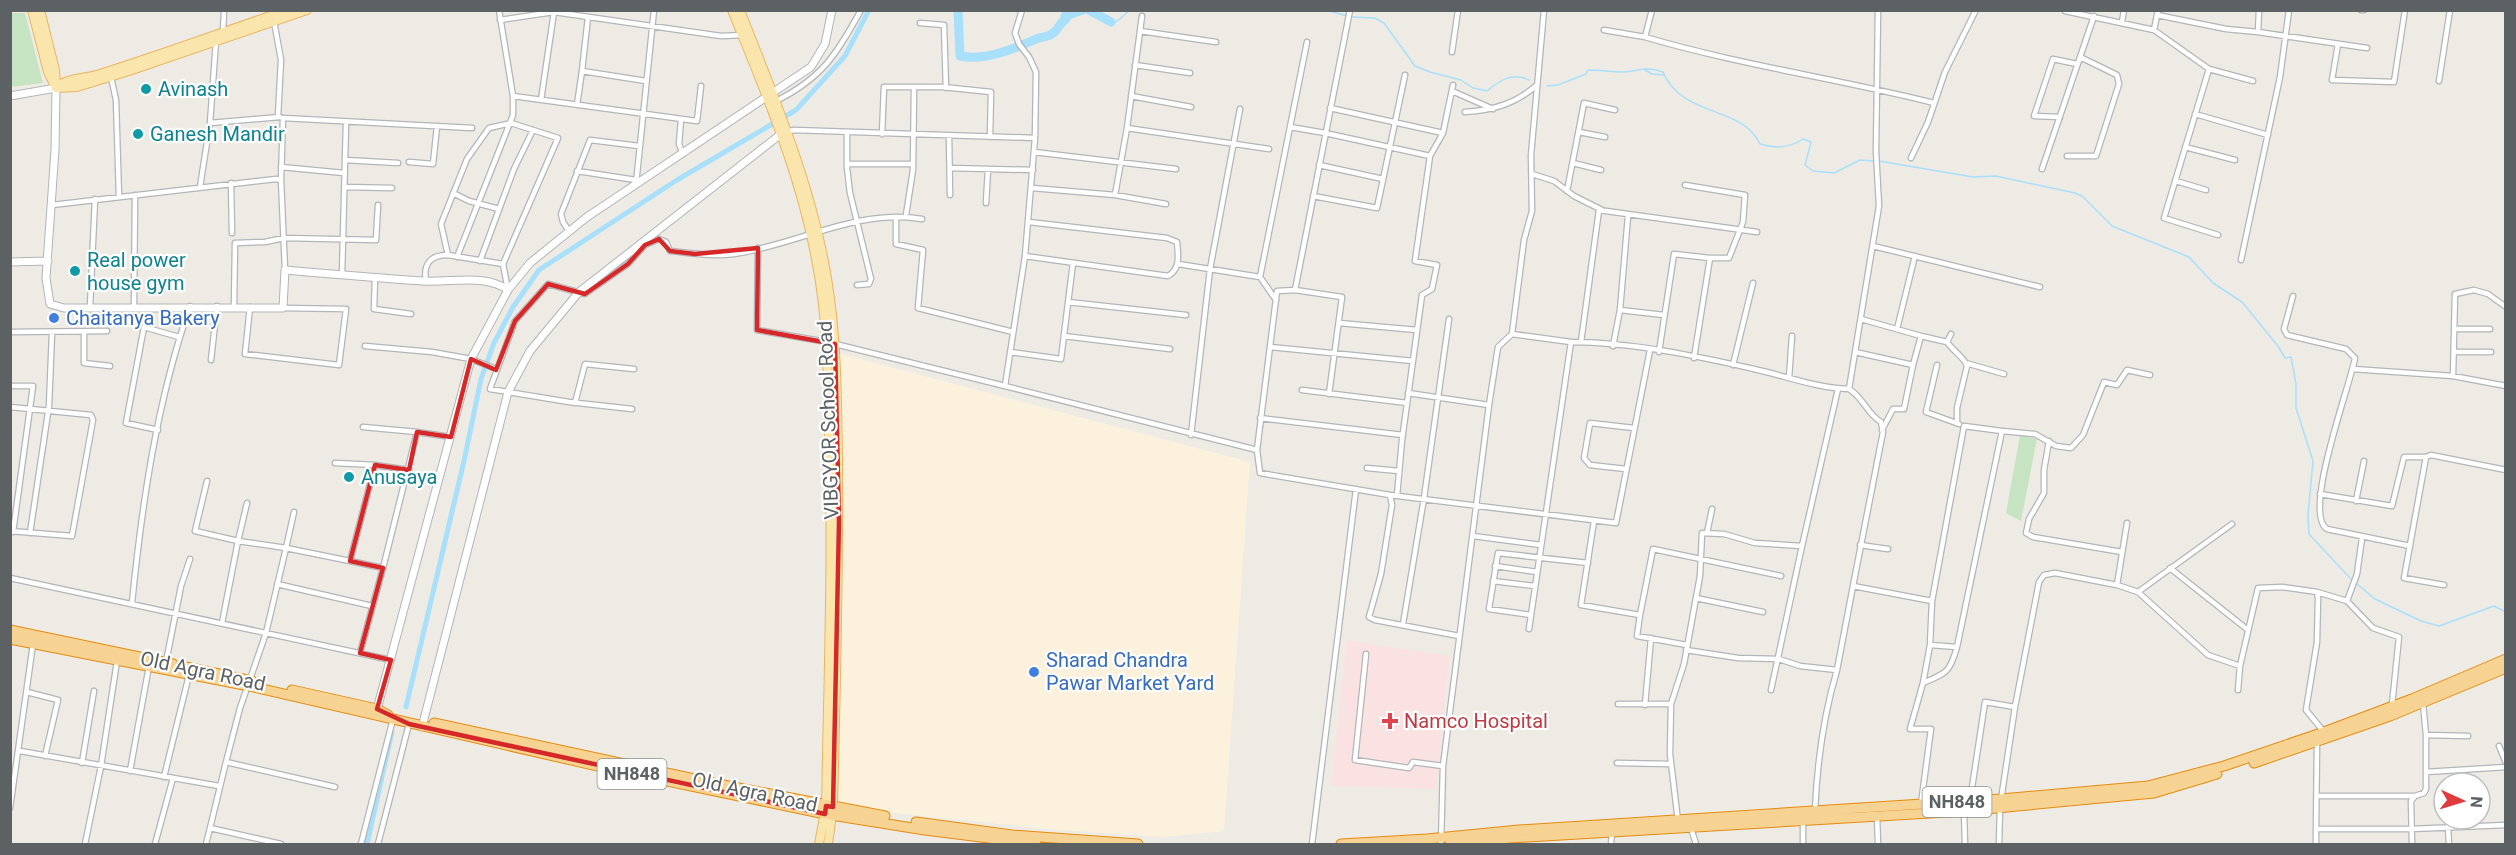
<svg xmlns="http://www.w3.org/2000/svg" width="2516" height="855" viewBox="0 0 2516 855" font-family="Roboto,sans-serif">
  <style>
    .commercial { fill: #fcf1dc }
    .medical { fill: #fae2e2 }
    .green { fill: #c6e4c2 }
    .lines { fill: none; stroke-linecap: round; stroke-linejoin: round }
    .stream { stroke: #a8dffa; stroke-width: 1.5 }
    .canal { stroke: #a8dffa; stroke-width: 5 }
    .river { stroke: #a8dffa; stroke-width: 9 }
    .street-casing { stroke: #b2b5b9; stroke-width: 7 }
    .secondary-casing { stroke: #b1b5b9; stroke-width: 9 }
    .primary-casing { stroke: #eab562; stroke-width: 10 }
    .highway-casing { stroke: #e68b0d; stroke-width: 11 }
    .street { stroke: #fff; stroke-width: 4.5 }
    .secondary { stroke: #fff; stroke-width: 7 }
    .primary { stroke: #fae6ad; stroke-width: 8 }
    .highway { stroke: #f7d393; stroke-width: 9 }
    .marked { fill: none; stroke: #d62828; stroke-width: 4.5; stroke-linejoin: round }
    .culture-dot { fill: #0f9aa8; stroke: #fff; stroke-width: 2 }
    .shop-dot { fill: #3f7fe0; stroke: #fff; stroke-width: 2 }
    .health-dot { fill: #e0444e; stroke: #fff; stroke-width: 2 }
    .labels { text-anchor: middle; stroke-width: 4.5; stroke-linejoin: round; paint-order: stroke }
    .shield { fill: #fff; stroke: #8d9092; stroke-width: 1.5 }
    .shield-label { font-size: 18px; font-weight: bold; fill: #5c6164 }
    .culture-label { font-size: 20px; fill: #0d838f; stroke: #fff; text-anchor: start }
    .shop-label { font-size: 20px; fill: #366cbe; stroke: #fff; text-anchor: start }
    .street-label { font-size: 20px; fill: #5c6164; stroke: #fff }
    .health-label { font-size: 20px; fill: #be3a42; stroke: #fff; text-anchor: start }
  </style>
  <rect width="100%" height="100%" fill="#eeebe5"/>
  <path class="commercial" d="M837,353L1250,462L1224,831L1164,837L1058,830L846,808L835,800Z"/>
  <path class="medical" d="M1347,640L1449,656L1437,789L1331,786Z"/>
  <path class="green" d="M11,13H25L43,83L11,87Z
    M2020,435L2037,439L2021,521L2006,513Z"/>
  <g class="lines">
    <path class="stream" d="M1306,10H1310
      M1326,10L1347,16
      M1351,17L1375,18L1384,23L1415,66L1430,72L1461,80L1473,88L1487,91C1500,80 1513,72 1529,80
      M1111,22H1116L1130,10
      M1645,70L1652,74L1663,75
      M1547,86L1558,85L1586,74L1588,70C1600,70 1612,72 1623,72C1639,71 1646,66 1663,72C1683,119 1741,104 1760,144C1776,149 1790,148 1803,139L1811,142L1805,165L1813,171L1834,173L1860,160L1874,161
      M1879,161L1973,177L1996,176L2075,193L2082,196L2112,226L2189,257L2213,283L2242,302L2278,346L2285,358L2291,357L2296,384V408L2313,461L2308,515L2309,534L2350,578L2375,599L2421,621L2439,626L2494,606L2506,612"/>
    <path class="canal" d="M406,707L464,461L481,379L494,343L513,307L539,270L677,180L796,110L845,56L869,10
      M367,844L392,732"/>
    <path class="river" d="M958,10L960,56C985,61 1014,49 1036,39C1041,37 1046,37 1050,35C1058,32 1059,23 1066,19L1065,16L1083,10
      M1089,10L1111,22"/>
    <defs>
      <path id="street" d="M499,10L513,96L697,121L701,86
        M2361,10H2364
        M2065,11L2154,30L2209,69L2164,218L2218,235
        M2157,15L2226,29L2258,32L2367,48
        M500,20L554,12L721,36L744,35
        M274,21L281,60L278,116
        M2122,22L2124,10
        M920,23L944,25L946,88
        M1604,30L1645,37L1652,10
        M2154,30L2158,10
        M1140,31L1216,42
        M223,32L224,10
        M2258,32L2259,10
        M1645,37C1740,65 1839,79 1934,103
        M2338,44L2332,80L2394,82L2405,10
        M1452,52L1458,10
        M1135,65L1190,73
        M2209,69L2253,81
        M582,71L588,17
        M111,77L116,100L119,197
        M2439,81L2450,10
        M1452,91L1493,109
        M1131,96L1191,107
        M541,100L554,12
        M774,102C821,79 836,56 861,10
        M577,105L582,71L646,81
        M1330,108L1443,133L1453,85
        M1465,112C1494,110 1515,104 1537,85
        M2195,114L2268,135
        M2060,117L2034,116L2053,59L2077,64
        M681,119L679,144L683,154
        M210,123L280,117
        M1290,127L1325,133L1430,156L1415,261L1437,265L1432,289L1422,295L1402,440L1397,496
        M1127,128L1142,16
        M785,132L794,130L1035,138L1036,72L1029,57L1019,44L1015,33L1022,10
        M1579,132L1605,137
        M847,133V168L850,193L871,279L869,284L857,285
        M882,134L884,87H943L991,92L990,137
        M949,136L950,195
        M1035,138L1025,256L1005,386L1257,450L1260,473L1390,495L1616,523L1650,350
        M2185,147L2235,160
        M1034,152L1176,169
        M1430,156L1443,133
        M2067,156H2096L2119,84L2117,75L2080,57
        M1911,158L1928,122L1945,72L1976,10
        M345,160L398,163
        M409,162L433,164L437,126
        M1573,163L1601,170
        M847,164H912
        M1319,165L1383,179
        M281,167L344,173
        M950,168L1033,170
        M2042,169L2094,16
        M577,171L636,180
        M1532,174L1554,181L1574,196L1602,210
        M281,180L283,118L472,128
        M2176,181L2206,190
        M231,183L232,233
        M636,184L654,10
        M200,187L210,123L216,41
        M344,187L392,188
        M1032,188L1115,195L1166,204
        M1567,191L1584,103L1615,110
        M453,193L469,201L499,209
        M1115,195L1127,128L1269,149
        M1313,196L1377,208L1405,75
        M986,203L988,169
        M52,205L276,179L281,180L285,270
        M906,215L913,170L914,87
        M896,217V244L923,250L918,308L1013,332
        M569,231L563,222L561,214L590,140L639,146
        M1873,246L2040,287
        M758,248L757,330L827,342L1005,386
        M1025,256L1168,276C1181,269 1178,254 1177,242L1167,238L1029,222
        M457,257L513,115V96
        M2241,260L2280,77L2289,10
        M480,261L514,169L533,130
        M503,264L558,138L511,123L489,128L467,159L441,224L448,255L503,264L508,290
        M1178,264L1260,277L1276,300
        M342,275L346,123
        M375,277L374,309L411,314
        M1260,277L1307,42
        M426,281C423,264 430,255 448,255
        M1295,290L1342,297L1329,394
        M2293,296L2284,329L2287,335L2346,349L2355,358C2350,386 2302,513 2327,529L2410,546
        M1068,302L1186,315
        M90,307L95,199
        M234,307L235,243L265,242L284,238L376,240L378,205
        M250,307L245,354L339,365L346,309L283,308
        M134,308L135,195
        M1620,310L1664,315
        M1339,323L1417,330
        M1897,329L1915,256
        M2454,329H2490
        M10,332L107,331
        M84,332V363L110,366
        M1512,334L1571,342
        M1951,334L1947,342C1953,351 1965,358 1967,366L1957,408V423
        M1064,336L1170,349
        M1921,336L1947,342
        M1581,342L1599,210L1757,232
        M365,346L432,352L471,359L496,369
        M1613,346L1620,310L1628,216
        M1270,347L1413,361
        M1010,352L1061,359L1073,263
        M1659,352L1674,254L1710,258H1729L1743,222L1745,195L1685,185
        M1855,352L1913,365L1921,336L1861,319
        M2454,352H2491
        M1694,358L1710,258
        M211,360L217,306
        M1966,363L2004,374
        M1733,365L1753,283
        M1937,365L1926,412L1959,424
        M2353,369L2453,376L2506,386
        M2453,376L2455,294L2474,290L2488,294L2506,307
        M1789,378L1792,336
        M10,386H33L13,532
        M1849,389C1863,397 1867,414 1881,422L1883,432L1853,586
        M1302,390L1407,403
        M1408,393L1489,405
        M575,403L585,364L634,369
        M10,407L91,415L93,420L72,536L10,531
        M632,409L569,402L490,389L515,321L548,284L585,294L628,264L645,245L659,239L666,242L670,251C691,253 713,257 734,254C797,245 858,208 922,219
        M1260,418L1403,435
        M363,427L417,432
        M158,430L126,423L144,327L179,337
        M1882,430L1893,409H1904L1913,365
        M2002,431L2035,434L2056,446L2071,448L2083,435L2104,382L2117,385L2127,370L2150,375
        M1191,435L1210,269L1240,109
        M2049,441L2044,470V493L2029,519L2026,533L2033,537L2122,552
        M1257,450L1277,291L1295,290L1350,10
        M375,465L409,470
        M1367,468L1399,471
        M1626,469L1590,465L1584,458L1590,423L1634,428
        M207,481L195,531L238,541L247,503
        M2320,494L2392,506L2404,457H2426
        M1390,495L1392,505L1381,574L1369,617L1375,620L1459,636
        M2356,501L2364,461
        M1594,521L1581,605L1640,615L1653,549L1781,576
        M30,533L49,406L52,333
        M1707,533L1712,509
        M1473,536L1541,545
        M1860,545L1888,549
        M350,561L383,568L417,432L451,437
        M1495,566L1537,572
        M2170,568L2248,630
        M10,578L391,660
        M1493,581L1535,586
        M277,584L372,606
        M2117,585L2127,523
        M2444,585L2404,578L2426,457L2431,455L2506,470
        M2138,592L2232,524
        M2317,592L2347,601L2373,628L2399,637L2392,705
        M1696,598L1763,612
        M2347,601L2357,574L2362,538
        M132,603C142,503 157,401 190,306
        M1531,615L1489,609L1498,553L1588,563
        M1640,615L1637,636L1687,645
        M222,623L238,541L286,548L294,512
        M1403,624L1424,498L1449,319
        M1529,629L1571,342C1630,342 1697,356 1754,369C1786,376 1816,388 1849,389L1879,206L1876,151L1878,10
        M1686,650L1738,658L1779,659L1800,666L1837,670C1824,714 1817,765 1815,811
        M360,653L383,568
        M1366,654L1355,760L1409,768L1413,762L1443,766
        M166,662L181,586L190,559
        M1837,670L1853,586L1932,601L1964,426L2002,431L1957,647L1930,645L1932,601
        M1923,683C1947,673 1950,672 1957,647
        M1771,690L1802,546
        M2238,690L2240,666L2258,588L2282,587L2317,592L2318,598L2317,642L2306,710L2324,732
        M27,692L58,700L45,756
        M1618,704H1671
        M1645,705L1651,638
        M2426,735L2468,736
        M2317,743L2316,829H2411L2506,825
        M2499,746L2506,763
        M20,751L219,786
        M226,762L335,787
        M82,763L94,691
        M1617,763L1671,764
        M130,771L149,666
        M2426,772L2506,767
        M164,777L189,675
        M2317,796H2415
        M2001,800L2015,707
        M1970,801L1985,702L2015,707L2039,582L2044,575L2055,573L2117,585L2138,592L2208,655L2240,666
        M1921,804L1931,729H1910L1923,683L1930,645
        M10,808L33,644
        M1964,811L1965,844
        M1877,816L1878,844
        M1678,821L1670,754L1671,704L1684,664L1700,576L1702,533L1724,534L1755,543L1802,546L1838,389
        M2448,827L2449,844
        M1691,828L1696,844
        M2316,829V844
        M85,844L101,766L117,661
        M155,844L173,778
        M206,844L210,828
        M281,844L210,828L226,762L240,708L266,633L286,548L350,561L375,465L335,463
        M361,844L393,719
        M378,844L409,724
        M1312,844L1356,489
        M1441,844L1443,766L1489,405L1498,347L1512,334L1524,240L1532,211L1531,155L1544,10
        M1611,844L1612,832
        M1803,844V820
        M1999,844L2000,808
        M2412,844L2411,801L2415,796L2424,793L2426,789V735L2423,703"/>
      <path id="secondary" d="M10,96L56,88L55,150L46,278L50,304L64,308H283L285,270C331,274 377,278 423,281C450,283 485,273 508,290L471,359L376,713
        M10,262L48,261
        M508,290L530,263L587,217L811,67L825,44L832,10
        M422,727L508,392L530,351L579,292L781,134"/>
      <path id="primary" d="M32,10L48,72L56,88
        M40,10L55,70L56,84
        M732,10C765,91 800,173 816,259C828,319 828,379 829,439C833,562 828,684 826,806L819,844
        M740,10C776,102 815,193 829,291C837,346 837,402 838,458C839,575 836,691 833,807L828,844
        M57,87C66,78 88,78 100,74C164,54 225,31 288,10
        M56,88L77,87L129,71L307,10"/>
      <path id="highway" d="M10,630L173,664
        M10,639L249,686L619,771L825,814L925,830L1036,844
        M186,667L252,681
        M292,690L377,709L388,715
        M434,723L718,784L885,816
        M2254,763L2390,716L2506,668
        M916,822L1012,835L1138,844
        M1341,844L1427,839L1519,830L2001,799L2148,786L2224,766L2324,732L2412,699L2506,659
        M1450,844L1510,838L1964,811L2154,793L2217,774"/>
    </defs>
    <use href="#street" class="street-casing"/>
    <use href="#secondary" class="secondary-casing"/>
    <use href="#primary" class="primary-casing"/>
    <use href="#highway" class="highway-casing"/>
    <use href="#street" class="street"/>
    <use href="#secondary" class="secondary"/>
    <use href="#primary" class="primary"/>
    <use href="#highway" class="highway"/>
  </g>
  <path class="marked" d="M659,239L670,251L695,254L758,248L757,330L835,344L839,522L833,807L826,806L825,814L409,724L377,709L391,660L360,653L383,568L350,561L375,465L409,470L417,432L451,437L471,359L496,370L515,321L548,284L585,294L628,264L645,245Z"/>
  <g class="culture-dot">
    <circle cx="146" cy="89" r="6"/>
    <circle cx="138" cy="134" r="6"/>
    <circle cx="75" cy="271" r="6"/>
    <circle cx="349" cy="477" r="6"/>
  </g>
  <g class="shop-dot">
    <circle cx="54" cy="318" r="6"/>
    <circle cx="1034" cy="672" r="6"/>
  </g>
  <path class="health-dot" d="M1387 712h6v6h6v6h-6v6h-6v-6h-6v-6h6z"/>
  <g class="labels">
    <g class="shield">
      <rect x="597.5" y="759" width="69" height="30" rx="4.5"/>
      <rect x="1922.5" y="787" width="69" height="30" rx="4.5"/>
    </g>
    <g class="shield-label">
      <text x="632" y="780">NH848</text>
      <text x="1957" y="808">NH848</text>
    </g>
    <g class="culture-label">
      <text x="158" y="96">Avinash</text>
      <text x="150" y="141">Ganesh Mandir</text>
      <text x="87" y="267">Real power<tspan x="87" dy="23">house gym</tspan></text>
      <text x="361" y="484">Anusaya</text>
    </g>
    <g class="shop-label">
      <text x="66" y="325">Chaitanya Bakery</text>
      <text x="1046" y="667">Sharad Chandra<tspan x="1046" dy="23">Pawar Market Yard</tspan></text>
    </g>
    <g class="street-label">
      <text transform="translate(828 420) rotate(-92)" y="7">VIBGYOR School Road</text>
      <text transform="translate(203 671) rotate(12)" y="7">Old Agra Road</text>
      <text transform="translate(755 792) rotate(12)" y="7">Old Agra Road</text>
    </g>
    <g class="health-label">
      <text x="1404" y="728">Namco Hospital</text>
    </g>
  </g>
  <rect width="2516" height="855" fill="none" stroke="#5c6164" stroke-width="24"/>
  <g transform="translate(2462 801) rotate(94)"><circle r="28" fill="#ffffff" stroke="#bec0c1" stroke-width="1.5"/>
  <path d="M0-4.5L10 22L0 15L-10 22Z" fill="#e0393e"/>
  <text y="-9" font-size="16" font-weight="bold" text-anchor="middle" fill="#5c6164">N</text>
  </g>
</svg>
